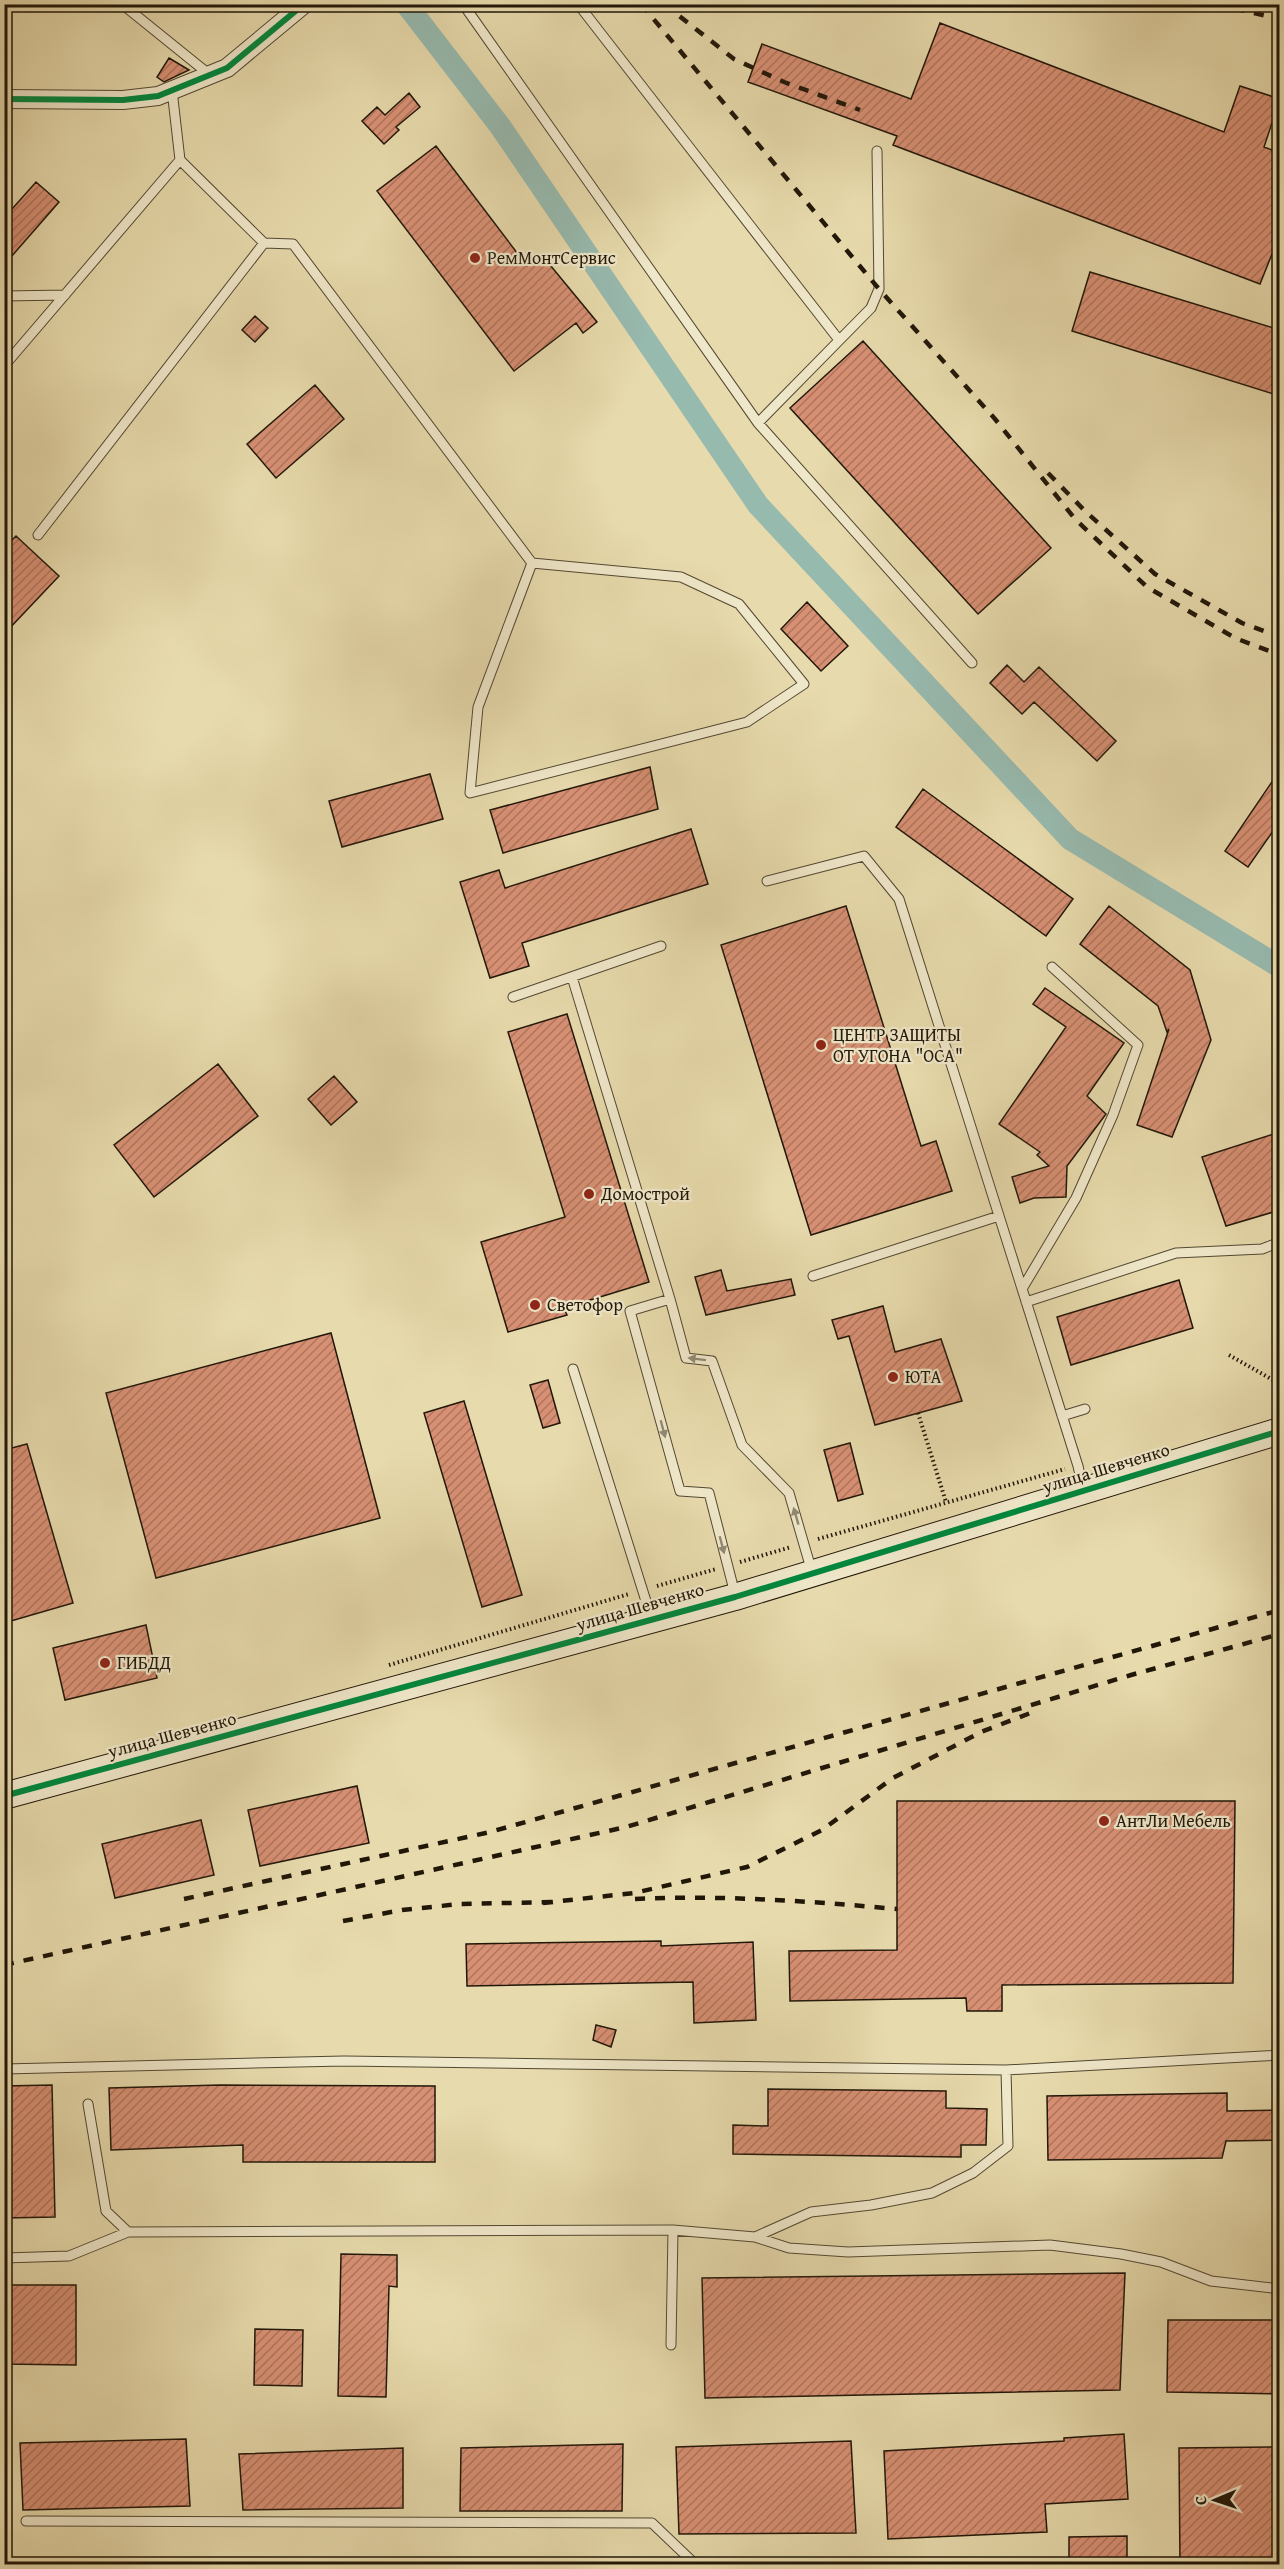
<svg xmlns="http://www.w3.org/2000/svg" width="1284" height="2569" viewBox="0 0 1284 2569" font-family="'Gentium Book Plus',serif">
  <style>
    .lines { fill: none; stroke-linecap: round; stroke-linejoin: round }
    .canal { stroke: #97baaf; stroke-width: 22 }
    .building { fill: url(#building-hatch); stroke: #211709; stroke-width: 1.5 }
    .lane-casing { stroke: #524832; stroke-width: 11 }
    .street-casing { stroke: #524832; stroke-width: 20 }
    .secondary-casing { stroke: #211709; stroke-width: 28 }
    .path { stroke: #211709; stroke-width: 4; stroke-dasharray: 1.5 3; stroke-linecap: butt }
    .lane { stroke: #efe7c9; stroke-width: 9 }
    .street { stroke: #efe7c9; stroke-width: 18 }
    .secondary { stroke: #efe7c9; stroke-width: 26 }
    .rail { stroke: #211709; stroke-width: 4.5; stroke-dasharray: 10 10; stroke-linecap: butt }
    .cycleway-casing { stroke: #efe7c9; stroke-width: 10 }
    .cycleway { stroke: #00873e; stroke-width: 6 }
    .oneway { fill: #928973 }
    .poi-dot { fill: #8f2418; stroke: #efe7c9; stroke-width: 2 }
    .labels { text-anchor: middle; stroke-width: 4.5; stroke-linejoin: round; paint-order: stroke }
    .poi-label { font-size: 18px; fill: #211709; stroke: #efe7c9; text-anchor: start }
    .street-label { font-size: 18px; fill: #211709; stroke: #efe7c9 }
  </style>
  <defs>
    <pattern id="building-hatch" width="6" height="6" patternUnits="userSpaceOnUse" patternTransform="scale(1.5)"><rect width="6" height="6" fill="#d89074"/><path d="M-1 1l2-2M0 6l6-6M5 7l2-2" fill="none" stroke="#af755d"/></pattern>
  </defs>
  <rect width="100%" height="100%" fill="#e7daac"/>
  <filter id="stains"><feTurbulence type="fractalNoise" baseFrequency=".00333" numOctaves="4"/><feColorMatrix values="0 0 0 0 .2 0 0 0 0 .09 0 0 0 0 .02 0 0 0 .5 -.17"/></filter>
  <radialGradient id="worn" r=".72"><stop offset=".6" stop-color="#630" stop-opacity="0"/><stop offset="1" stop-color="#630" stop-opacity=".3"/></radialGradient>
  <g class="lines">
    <path class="canal" d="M406,4L500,126L758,505L1070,839L1280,967"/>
  </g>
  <path class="building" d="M940,23L1224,132L1240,86L1280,99L1264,147L1280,153V234L1260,284L893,145L897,136L748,82L762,44L911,99Z
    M169,58L189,70L164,82L157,77Z
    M409,93L420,107L396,127L399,130L384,144L362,121L377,107L385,115Z
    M436,146L527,266L541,254L597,322L583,333L576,323L514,371L377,191Z
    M36,182L59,202L4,265V218Z
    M1090,272L1280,330V396L1072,331Z
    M255,316L268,328L255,342L242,330Z
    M863,341L1051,548L978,614L790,408Z
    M315,385L344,419L276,478L247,444Z
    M16,536L59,576L4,634V548Z
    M807,602L848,646L821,671L781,629Z
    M1007,665L1024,682L1039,667L1116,741L1097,761L1034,702L1022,714L990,683Z
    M650,767L658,809L503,853L490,810Z
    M1280,770V821L1248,867L1225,851Z
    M430,774L443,819L342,847L329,801Z
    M923,789L1073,899L1046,936L896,827Z
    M691,829L708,884L522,943L529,966L490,978L460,882L499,870L505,888Z
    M846,906L921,1146L936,1141L952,1191L811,1235L721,945Z
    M1109,906L1190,970L1211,1040L1172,1137L1137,1125L1169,1029L1167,1032L1158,1006L1080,944Z
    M1045,988L1124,1043L1087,1096L1106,1114L1067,1166L1066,1197L1034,1198L1020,1203L1012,1177L1049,1166L1037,1155L1040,1152L999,1124L1066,1027L1033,1004Z
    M567,1014L649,1282L564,1308L567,1315L508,1332L481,1242L565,1217L508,1032Z
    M218,1064L258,1116L154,1197L114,1145Z
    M334,1076L357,1102L331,1125L308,1099Z
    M1280,1132V1210L1226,1226L1202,1157Z
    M721,1270L727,1291L791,1279L795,1295L706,1315L695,1277Z
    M1179,1280L1193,1328L1071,1365L1057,1317Z
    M883,1306L895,1352L941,1339L962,1401L875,1425L849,1336L838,1339L832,1320Z
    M331,1333L380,1518L156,1578L106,1393Z
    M548,1380L560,1423L543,1428L530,1385Z
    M464,1401L522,1595L482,1607L424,1413Z
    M850,1443L863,1494L838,1501L824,1450Z
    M27,1444L73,1603L4,1623V1450Z
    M146,1625L157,1678L65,1700L53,1648Z
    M357,1786L369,1843L260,1866L248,1810Z
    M897,1801H1235L1233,1983L1002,1985V2011H967L966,1998L790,2001L789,1951L897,1950Z
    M201,1820L214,1875L115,1898L102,1844Z
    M661,1941V1946L753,1942L756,2020L694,2023L693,1982L467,1986L466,1944Z
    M596,2025L616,2030L611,2047L593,2040Z
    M52,2085L55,2217L4,2218V2086Z
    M220,2085L435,2086V2162H243V2145L111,2150L109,2088Z
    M768,2089L946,2091V2108L987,2109L986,2145H961V2157L733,2154V2125L768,2126Z
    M1227,2093V2111L1280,2110V2140L1226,2141L1222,2158L1048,2160L1047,2096Z
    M341,2254L397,2255V2287L389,2286L386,2397L338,2396Z
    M1125,2273L1120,2390L705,2398L702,2278Z
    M4,2285H76V2365L4,2364Z
    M1168,2320H1280V2394L1167,2392Z
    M255,2329L303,2330L302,2386L254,2385Z
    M1124,2434L1128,2499L1045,2504L1047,2532L888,2539L884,2451L1064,2441V2438Z
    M186,2439L190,2506L23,2510L20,2443Z
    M851,2441L856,2533L679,2534L676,2447Z
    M623,2444L622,2511H460L461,2448Z
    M1280,2447V2565H1180L1179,2448Z
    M403,2448V2508L243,2510L239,2454Z
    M1127,2536V2565H1069V2537Z"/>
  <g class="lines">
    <defs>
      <path id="lane" d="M122,4L210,75
        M463,4L758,423L972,663
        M578,4L839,340
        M172,90L180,160L264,243L293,244L532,563L681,577L739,604L804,684L747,722L470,793L478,707L532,563
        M4,296L65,295
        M4,366L180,160
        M758,423L871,308L879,289L877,151
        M38,535L264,243
        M767,881L864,856L899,899L1078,1466L1083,1488
        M572,977L670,1299
        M513,997L661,946
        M813,1276L999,1216
        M1022,1289L1076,1198L1113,1115L1138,1045L1052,967
        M1026,1302L1176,1253L1262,1249L1280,1242
        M573,1369L651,1617
        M1062,1416L1085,1409
        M735,1594L709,1493L680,1491L630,1311L670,1299L686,1358L712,1361L742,1445L789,1493L812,1572
        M4,2069L344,2061L1006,2070L1280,2055
        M88,2104L106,2211L128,2232
        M755,2237L789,2248L848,2252L1050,2245L1121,2254L1161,2262L1211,2281L1280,2289
        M4,2258L69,2256L128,2232L673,2230L755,2237L811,2212L871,2205L932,2193L973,2173L1008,2146L1006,2070
        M671,2345L673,2230
        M26,2521L652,2523L695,2564"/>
      <path id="street" d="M4,99L123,100L158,96L227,68L304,4"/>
      <path id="secondary" d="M4,1796L735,1597L1280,1431"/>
    </defs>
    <use href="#lane" class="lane-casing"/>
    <use href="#street" class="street-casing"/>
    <use href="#secondary" class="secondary-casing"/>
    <path class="path" d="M1229,1355L1280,1384
      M918,1413L946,1502
      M818,1539L1065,1469
      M740,1562L791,1547
      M657,1586L716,1569
      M389,1665L629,1594"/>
    <use href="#lane" class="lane"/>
    <use href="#street" class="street"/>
    <use href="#secondary" class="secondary"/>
    <path class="rail" d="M641,4L879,289L995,419L1075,519L1147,587L1235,638L1280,655
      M664,4L734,59L784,82L860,110
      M1215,4L1280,19
      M1048,473L1085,511L1155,574L1242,623L1280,637
      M184,1899L490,1832L1280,1610
      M635,1899C725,1895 808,1901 897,1909
      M543,1903L634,1893L747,1867L822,1830L893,1778L981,1732L1033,1712
      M343,1921L402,1910L460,1904L552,1902
      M4,1965L626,1827L1131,1675L1280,1634"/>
    <defs>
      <path id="cycleway" d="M4,99L123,100L158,96L227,68L304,4
        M4,1796L735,1597L1280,1431"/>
    </defs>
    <use href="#cycleway" class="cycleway-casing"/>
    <use href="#cycleway" class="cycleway"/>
  </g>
  <defs><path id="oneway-solid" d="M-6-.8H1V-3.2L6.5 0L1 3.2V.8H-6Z" transform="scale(1.5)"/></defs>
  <g class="oneway">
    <use href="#oneway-solid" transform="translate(697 1359) rotate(-173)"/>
    <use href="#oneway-solid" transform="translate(663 1429) rotate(75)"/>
    <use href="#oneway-solid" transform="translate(796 1516) rotate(-106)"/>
    <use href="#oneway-solid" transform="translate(722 1545) rotate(75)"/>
  </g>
  <g class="poi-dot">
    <circle cx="475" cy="258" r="6"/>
    <circle cx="821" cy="1045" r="6"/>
    <circle cx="589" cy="1194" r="6"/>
    <circle cx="535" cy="1305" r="6"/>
    <circle cx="893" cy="1377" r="6"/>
    <circle cx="105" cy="1663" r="6"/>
    <circle cx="1104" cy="1821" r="6"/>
  </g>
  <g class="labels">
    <g class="poi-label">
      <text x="487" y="264">РемМонтСервис</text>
      <text x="833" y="1041">ЦЕНТР ЗАЩИТЫ<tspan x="833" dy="21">ОТ УГОНА "ОСА"</tspan></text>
      <text x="601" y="1200">Домострой</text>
      <text x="547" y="1311">Светофор</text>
      <text x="905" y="1383">ЮТА</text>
      <text x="117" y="1669">ГИБДД</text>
      <text x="1116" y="1827">АнтЛи Мебель</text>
    </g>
    <g class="street-label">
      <text transform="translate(1106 1468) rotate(-17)" y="6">улица Шевченко</text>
      <text transform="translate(640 1607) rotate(-16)" y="6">улица Шевченко</text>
      <text transform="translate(172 1735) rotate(-15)" y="6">улица Шевченко</text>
    </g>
  </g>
  <rect width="1284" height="2569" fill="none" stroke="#e7daac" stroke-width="24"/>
  <rect x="6" y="6" width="1272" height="2557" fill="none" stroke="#211709" stroke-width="3"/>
  <rect x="12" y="12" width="1260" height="2545" fill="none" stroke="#211709" stroke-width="1.5"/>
  <g transform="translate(1215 2500) rotate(268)" stroke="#efe7c9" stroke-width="4.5" paint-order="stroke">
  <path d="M0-4.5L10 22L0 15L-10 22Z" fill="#211709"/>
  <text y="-9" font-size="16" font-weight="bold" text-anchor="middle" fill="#211709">С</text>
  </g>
  <rect width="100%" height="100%" filter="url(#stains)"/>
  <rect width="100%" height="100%" fill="url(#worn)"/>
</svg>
